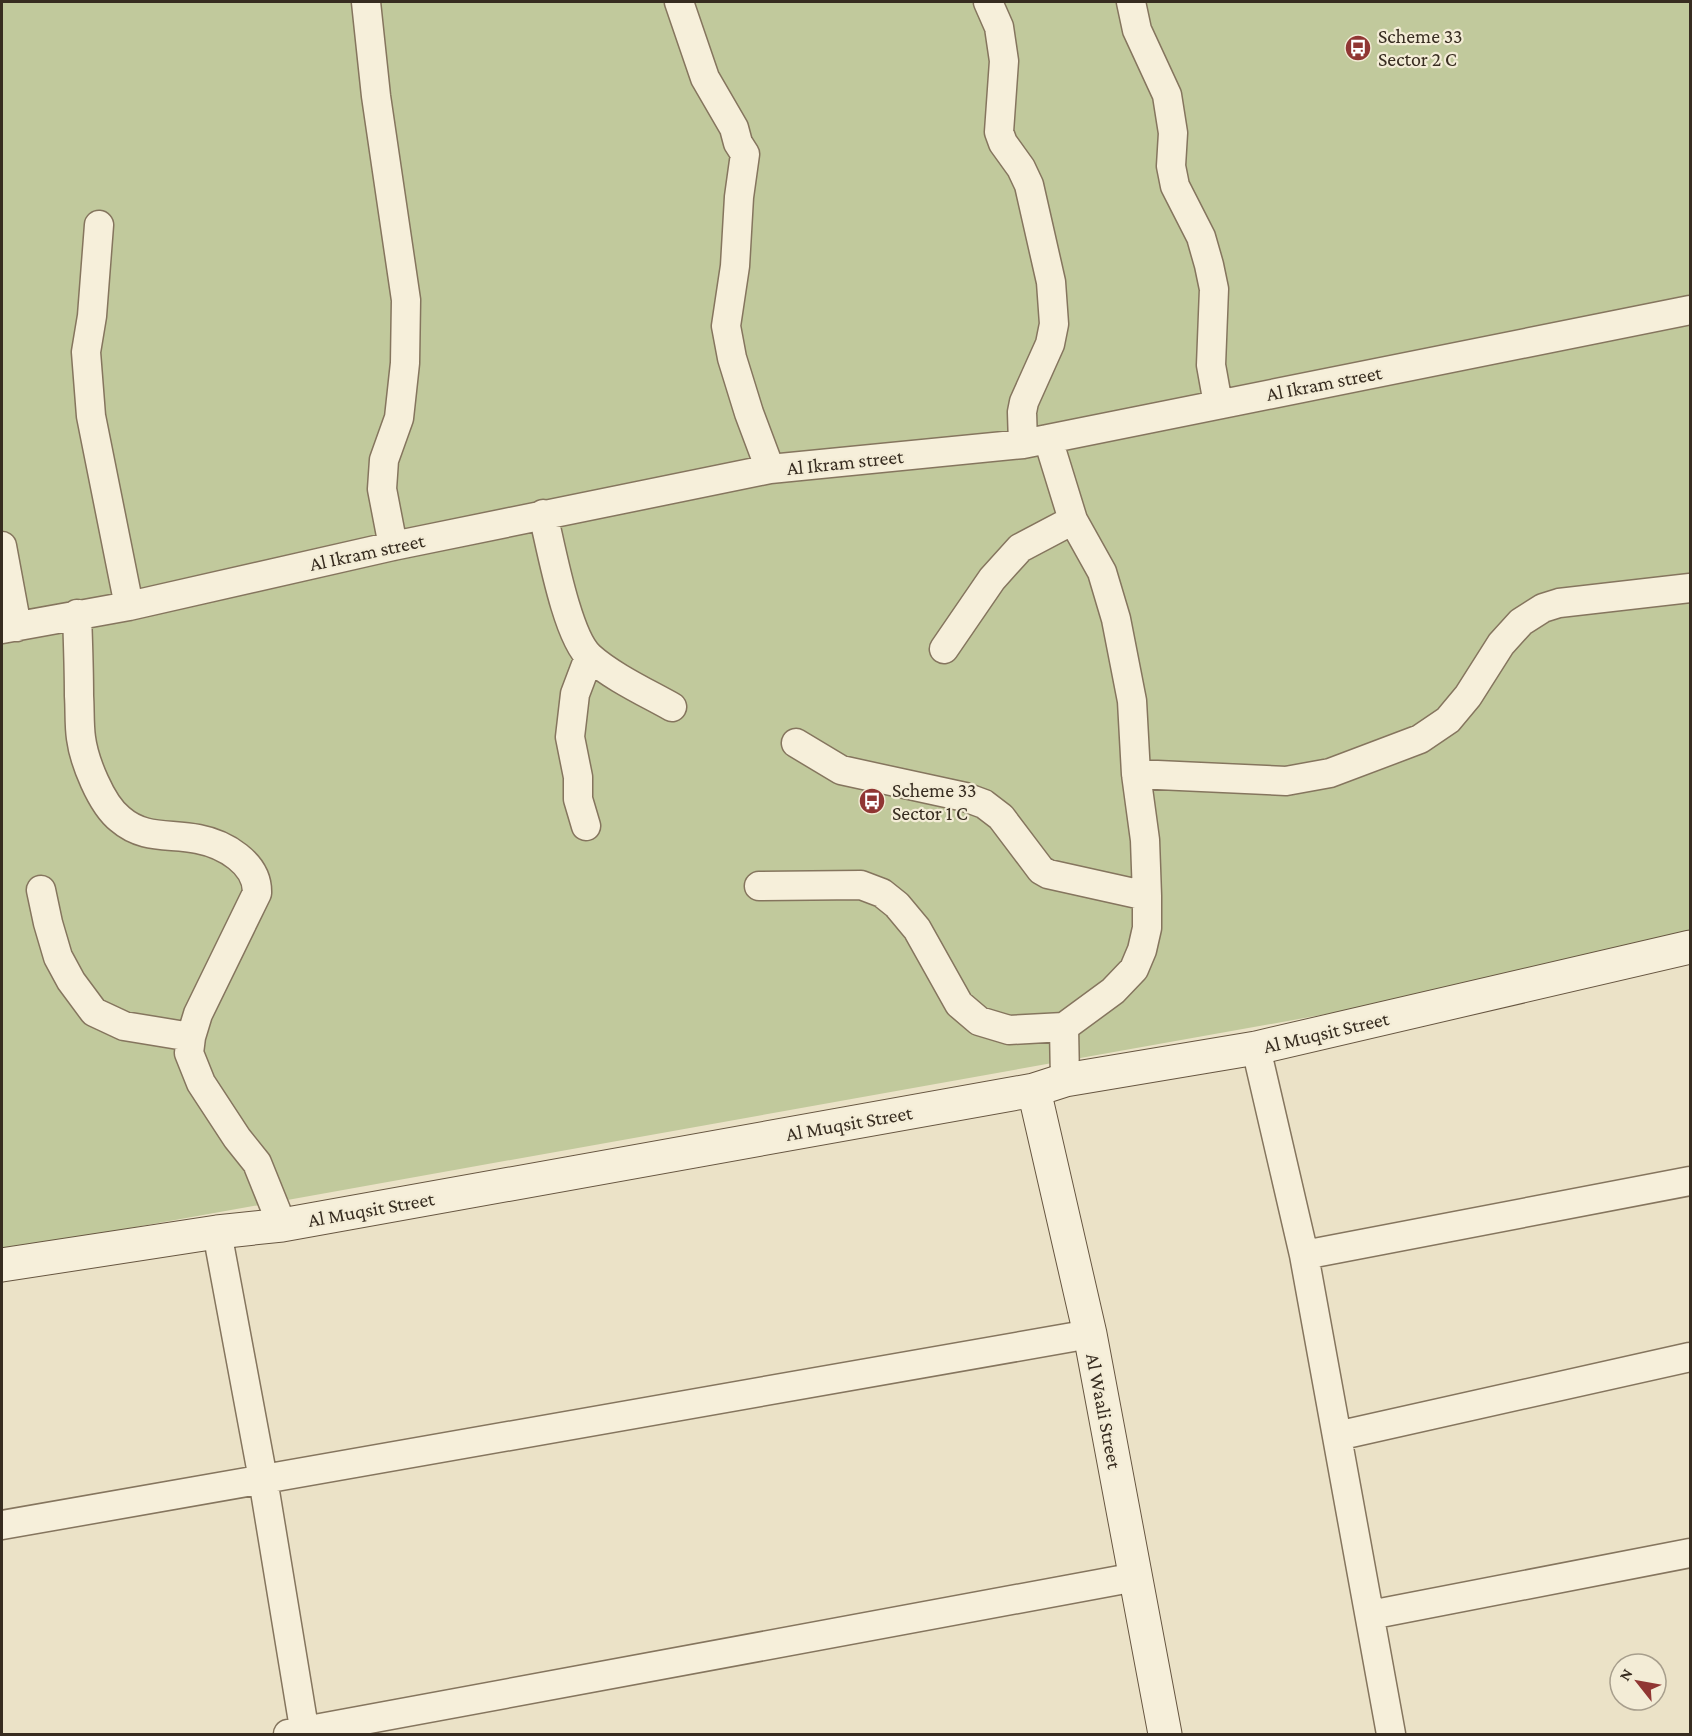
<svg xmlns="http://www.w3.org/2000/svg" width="1692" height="1736" viewBox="0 0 1692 1736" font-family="'Crimson Pro',serif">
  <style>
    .green { fill: #c1c99c }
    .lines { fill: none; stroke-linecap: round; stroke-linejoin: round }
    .street-casing { stroke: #85755e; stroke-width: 31 }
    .secondary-casing { stroke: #675641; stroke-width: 35 }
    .street { stroke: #f6efda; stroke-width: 28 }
    .secondary { stroke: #f6efda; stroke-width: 33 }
    .labels { text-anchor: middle; stroke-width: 4.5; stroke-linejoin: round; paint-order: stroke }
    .poi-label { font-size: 20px; fill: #372c20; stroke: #f3ecd6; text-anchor: start }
    .street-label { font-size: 20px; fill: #372c20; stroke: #f3ecd6 }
  </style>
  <rect width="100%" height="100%" fill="#ebe2c7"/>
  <path class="green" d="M2,2H1690V949L2,1251Z"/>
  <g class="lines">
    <defs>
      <path id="street" d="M366,2L376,96L406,300L405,363L399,418L384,460L382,489L393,546
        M679,2L705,78L734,128L738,143L745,154L739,197L735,266L726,326L732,358L749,413L770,469
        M988,2L999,27L1004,61L999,132L1003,143L1021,168L1029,185L1051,282L1054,324L1050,344L1024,402L1022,412L1023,444
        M1131,2L1137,30L1167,95L1173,133L1171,166L1175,186L1201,237L1209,265L1214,289L1211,365L1218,404
        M99,225L92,316L86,352L91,416L129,606
        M1048,439L1073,520L1102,572L1116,619L1132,701L1136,774L1145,840L1147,896V928L1142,950L1134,969L1113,991L1064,1027L1065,1080
        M543,514C551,547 567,637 590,657C611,676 647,693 672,707
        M2,546L17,627
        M77,614C78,642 79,669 79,696C80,710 79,724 81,738C84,761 101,804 120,819C144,840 170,833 198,839C224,844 258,863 257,893L198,1014L191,1037L189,1053L201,1083L237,1138L257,1163L282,1225
        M2,629L129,606L393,546L770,469L1023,444L1690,310
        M944,649L992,579L1020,548L1073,520
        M796,743L841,770L965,797L984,804L1001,817L1041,870L1048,874L1147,896
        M1136,774L1286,781L1330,773L1420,739L1448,720L1468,696L1501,644L1521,622L1543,608L1559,603L1690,588
        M586,826L578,799V777L570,737L575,694L589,657
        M759,886L861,885L882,893L897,905L917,929L959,1004L979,1021L1009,1030L1064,1027
        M41,890L48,923L58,957L71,981L94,1012L124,1026L191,1037
        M1256,1048L1304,1255
        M217,1232L263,1479L305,1734
        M1337,1436L1690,1357
        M2,1525L1090,1334
        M1370,1615L1690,1553
        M288,1734L1136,1577
        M1391,1734L1304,1255L1690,1181"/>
      <path id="secondary" d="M1034,1090L1090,1334L1165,1734
        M2,1265L217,1232L282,1225L1034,1090L1065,1080L1256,1048L1690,947"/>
    </defs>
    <use href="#street" class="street-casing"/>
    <use href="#secondary" class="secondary-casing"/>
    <use href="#street" class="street"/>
    <use href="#secondary" class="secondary"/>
  </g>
  <defs>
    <symbol id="bus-disc" viewBox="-11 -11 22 22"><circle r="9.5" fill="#903633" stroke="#f3ecd6"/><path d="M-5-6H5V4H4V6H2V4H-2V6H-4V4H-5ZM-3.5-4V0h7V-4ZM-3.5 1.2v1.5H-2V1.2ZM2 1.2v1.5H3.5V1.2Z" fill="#fff"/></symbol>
  </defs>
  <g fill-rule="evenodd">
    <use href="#bus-disc" x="1343" y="33" width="30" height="30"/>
    <use href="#bus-disc" x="857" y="786" width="30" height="30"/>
  </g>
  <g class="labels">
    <g class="poi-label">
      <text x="1378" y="43">Scheme 33<tspan x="1378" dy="23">Sector 2 C</tspan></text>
      <text x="892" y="797">Scheme 33<tspan x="892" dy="23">Sector 1 C</tspan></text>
    </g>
    <g class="street-label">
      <text transform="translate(1324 383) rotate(-11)" y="7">Al Ikram street</text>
      <text transform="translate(845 462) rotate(-6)" y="7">Al Ikram street</text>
      <text transform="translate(367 552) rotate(-12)" y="7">Al Ikram street</text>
      <text transform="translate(1326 1032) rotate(-13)" y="7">Al Muqsit Street</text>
      <text transform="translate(849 1123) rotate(-10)" y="7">Al Muqsit Street</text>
      <text transform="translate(371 1209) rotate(-10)" y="7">Al Muqsit Street</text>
      <text transform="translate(1104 1411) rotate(79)" y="7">Al Waali Street</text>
    </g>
  </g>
  <rect width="1692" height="1736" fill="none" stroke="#372c20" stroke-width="6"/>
  <g transform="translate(1638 1682) rotate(301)"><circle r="28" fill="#f3ecd6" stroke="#a89f8d" stroke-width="1.5"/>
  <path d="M0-4.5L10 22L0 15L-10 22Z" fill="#903633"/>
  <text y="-9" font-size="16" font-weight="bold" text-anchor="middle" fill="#372c20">N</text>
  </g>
</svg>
